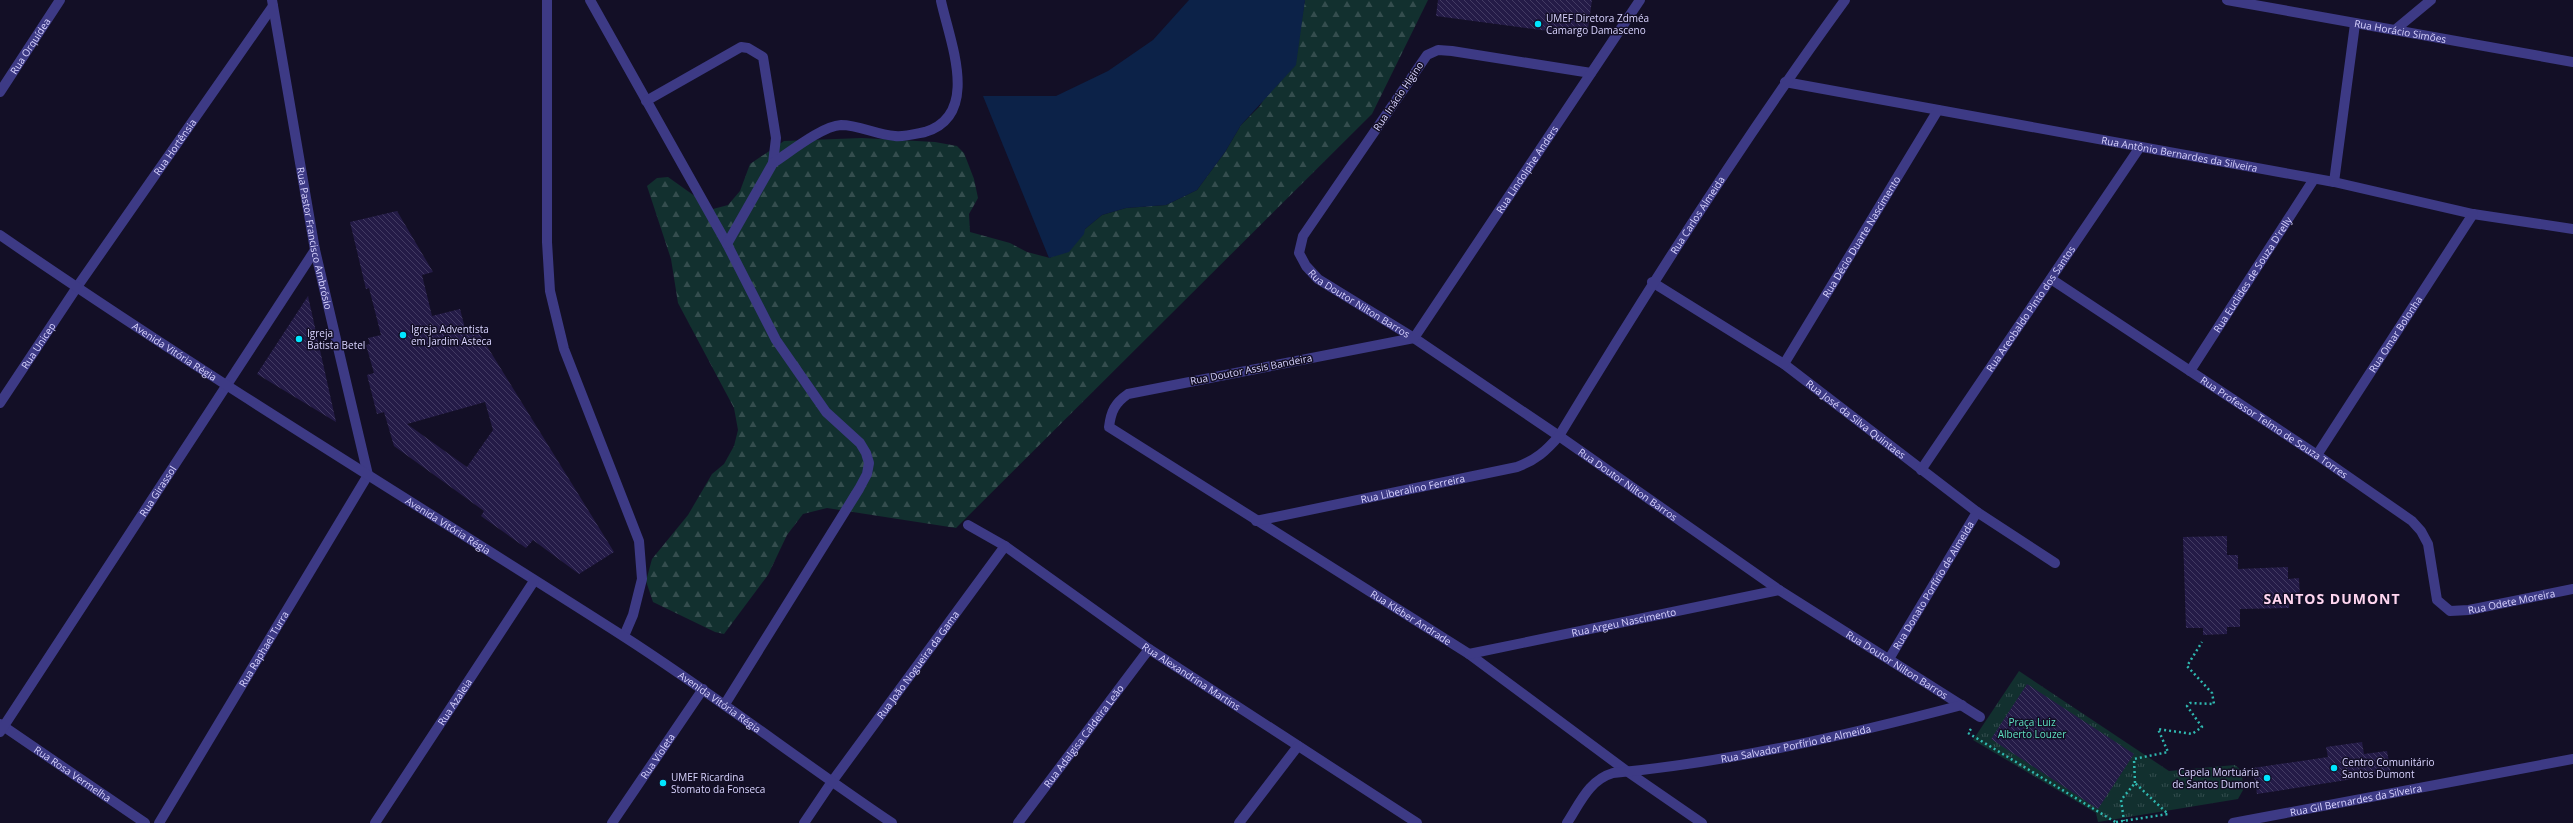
<svg xmlns="http://www.w3.org/2000/svg" width="2573" height="823" viewBox="0 0 2573 823" font-family="'Open Sans',sans-serif">
  <style>
    .forest { fill: url(#forest-firs) }
    .park { fill: url(#park-tufts) }
    .water { fill: #0c2248 }
    .building { fill: url(#building-back-hatch); fill-rule: evenodd }
    .lines { fill: none; stroke-linecap: round; stroke-linejoin: round }
    .path { stroke: #2fb8b0; stroke-width: 2.5; stroke-dasharray: 2 3; stroke-linecap: butt }
    .service { stroke: #3d3a85; stroke-width: 10 }
    .minor { stroke: #3d3a85; stroke-width: 10 }
    .tertiary { stroke: #3d3a85; stroke-width: 10 }
    .poi-dot { fill: #00e5ff; stroke: #130f26; stroke-width: 1.5 }
    .labels { text-anchor: middle; stroke-width: 3; stroke-linejoin: round; paint-order: stroke }
    .poi-label { font-size: 10px; fill: #d9d4ff; stroke: #130f26; text-anchor: start }
    .street-label { font-size: 10px; fill: #d9d4ff; stroke: #130f26 }
    .park-label { font-size: 10px; fill: #5fe0c0; stroke: #130f26 }
    .district-label { font-size: 14px; font-weight: bold; letter-spacing: 1px; fill: #ffd6f0; stroke: #130f26 }
  </style>
  <defs>
    <pattern id="forest-firs" width="22" height="20" patternUnits="userSpaceOnUse"><rect width="22" height="20" fill="#12302f"/><path d="M5 1l3.5 6h-7zM16 11l3.5 6h-7z" fill="#344d4e"/></pattern>
    <pattern id="park-tufts" width="24" height="20" patternUnits="userSpaceOnUse"><rect width="24" height="20" fill="#12302f"/><path d="M3 7l-1-3M5 7V3M7 7l1-3M15 17l-1-3M17 17v-4M19 17l1-3" fill="none" stroke="#344d4e"/></pattern>
    <pattern id="building-back-hatch" width="6" height="6" patternUnits="userSpaceOnUse"><rect width="6" height="6" fill="#241b47"/><path d="M-1 5l2 2M0 0l6 6M5-1l2 2" fill="none" stroke="#433b63"/></pattern>
  </defs>
  <rect width="100%" height="100%" fill="#130f26"/>
  <path class="forest" d="M1305,0H1428L1372,114L956,528L827,508L803,514L787,535L768,575L724,634L715,632L653,602L646,581L652,559L688,515L712,474L724,464L734,446L738,430L734,408L678,303L671,259L647,186L657,178L668,177L713,209L728,205L740,191L750,164L784,141L862,138L935,142L957,146L964,153L974,179L978,198L969,214L970,232L1010,243L1027,252L1050,258L1102,215L1126,208L1166,205L1197,190L1225,152L1241,125L1260,106L1300,29Z"/>
  <path class="park" d="M2019,671L2169,771L2235,765L2242,771L2243,790L2238,799L2098,822L2096,813L1973,740Z"/>
  <path class="water" d="M1189,0H1305L1296,65L1241,125L1225,152L1197,190L1166,205L1126,208L1102,215L1085,229L1084,234L1069,252L1049,258L983,96H1056L1108,71L1153,40Z"/>
  <path class="building" d="M1438,0H1592L1587,36L1436,16Z
    M397,211L433,272L422,275L432,316L460,309L466,332L477,330L614,552L579,574L533,540L526,548L481,516L484,511L394,446L384,412L377,414L367,375L374,373L366,345L370,344L368,338L381,335L369,288L366,289L350,222ZM485,402L493,430L467,467L407,424Z
    M308,296L336,422L257,374Z
    M2227,536V555H2238V569L2288,567V579L2299,578L2300,599H2289V608L2240,609V627H2227V634L2203,635V628H2186L2183,537Z
    M2027,684L2134,754L2098,809L1991,739Z
    M2362,742L2364,754L2387,751L2391,773L2257,794L2253,768L2328,757L2326,747Z"/>
  <g class="lines">
    <path class="path" d="M1971,729L1968,733L2117,823
      M2135,783L2134,759L2168,752L2158,729L2192,734L2202,727L2187,706L2190,703L2214,704L2212,693L2187,666L2202,642
      M2116,822L2168,814L2135,783L2121,800L2124,821"/>
    <path class="service" d="M547,0V242L550,291L564,349L639,541L642,579L633,615L624,636"/>
    <g class="minor">
      <path d="M590,0L727,244L776,340L826,412L860,443L866,453L869,463L867,474L859,489L725,704"/>
      <path id="s1" d="M2227,0L2573,62"/>
      <path d="M2396,29L2431,0"/>
      <path id="s2" d="M1591,73L1452,51L1438,50L1427,55L1303,236L1299,253L1306,266L1318,279L1414,338L1559,436L1779,590L1980,717"/>
      <path id="s3" d="M1785,82L2334,182L2473,214L2573,229"/>
      <path id="s4" d="M0,92L60,0"/>
      <path d="M646,101L741,47L748,48L763,57L776,138L773,163L727,244"/>
      <path d="M773,163C790,152 822,126 841,125C859,125 877,135 895,136C904,137 915,134 925,132C981,115 950,42 941,1"/>
      <path d="M2334,182L2355,24"/>
      <path id="s5" d="M2051,279L2317,455L2412,521L2421,531L2428,544L2437,600L2450,611L2469,610L2573,589"/>
      <path id="s6" d="M1652,282L1784,364L1977,512L2055,563"/>
      <path id="s7" d="M1414,338L1128,394C1115,403 1111,411 1109,427L1469,654L1628,772L1702,823"/>
      <path id="s8" d="M1414,338L1640,0"/>
      <path id="s9" d="M1784,364L1938,110"/>
      <path id="s10" d="M2190,371L2314,179"/>
      <path id="s11" d="M0,403L77,287L273,6"/>
      <path id="s12" d="M2317,455L2473,214"/>
      <path id="s13" d="M1921,470L2140,147"/>
      <path id="s14" d="M1256,521L1517,467C1536,460 1546,451 1559,436C1649,287 1742,141 1845,0"/>
      <path id="s15" d="M968,525L1005,546L1149,649L1417,823"/>
      <path id="s16" d="M1469,654L1779,590"/>
      <path id="s17" d="M1889,659L1977,512"/>
      <path id="s18" d="M0,724L145,823"/>
      <path id="s19" d="M0,732L315,250"/>
      <path id="s20" d="M159,823L368,475"/>
      <path id="s21" d="M804,823L831,783L1005,546"/>
      <path id="s22" d="M1018,823L1149,649"/>
      <path d="M1239,823L1298,746"/>
      <path id="s23" d="M1567,823C1580,803 1589,780 1613,773C1731,762 1848,735 1962,705"/>
    </g>
    <g class="tertiary">
      <path id="s24" d="M272,0L315,250L368,475"/>
      <path id="s25" d="M0,235C203,375 415,503 623,636C715,695 801,762 892,823"/>
      <path id="s26" d="M375,823L534,581"/>
      <path id="s27" d="M612,823L703,689"/>
      <path id="s28" d="M2233,823L2573,759"/>
    </g>
  </g>
  <g class="poi-dot">
    <circle cx="1538" cy="24" r="4"/>
    <circle cx="403" cy="335" r="4"/>
    <circle cx="299" cy="339" r="4"/>
    <circle cx="2334" cy="768" r="4"/>
    <circle cx="2267" cy="778" r="4"/>
    <circle cx="663" cy="783" r="4"/>
  </g>
  <g class="labels">
    <g class="poi-label">
      <text x="1546" y="22">UMEF Diretora Zdméa<tspan x="1546" dy="12">Camargo Damasceno</tspan></text>
      <text x="411" y="333">Igreja Adventista<tspan x="411" dy="12">em Jardim Asteca</tspan></text>
      <text x="307" y="337">Igreja<tspan x="307" dy="12">Batista Betel</tspan></text>
      <text x="2342" y="766">Centro Comunitário<tspan x="2342" dy="12">Santos Dumont</tspan></text>
      <text x="2259" y="776" text-anchor="end">Capela Mortuária<tspan x="2259" dy="12">de Santos Dumont</tspan></text>
      <text x="671" y="781">UMEF Ricardina<tspan x="671" dy="12">Stomato da Fonseca</tspan></text>
    </g>
    <g class="street-label">
      <text dy="4" stroke="none"><textPath href="#s1" startOffset="176">Rua Horácio Simões</textPath></text>
      <text dy="4" stroke="none"><textPath href="#s4" startOffset="55">Rua Orquídea</textPath></text>
      <text transform="translate(1398 96) rotate(-56)" y="4">Rua Inácio Higino</text>
      <text dy="4" stroke="none"><textPath href="#s11" startOffset="310">Rua Hortênsia</textPath></text>
      <text dy="4" stroke="none"><textPath href="#s3" startOffset="401">Rua Antônio Bernardes da Silveira</textPath></text>
      <text dy="4" stroke="none"><textPath href="#s8" startOffset="203">Rua Lindolphe Anders</textPath></text>
      <text dy="4" stroke="none"><textPath href="#s14" startOffset="580">Rua Carlos Almeida</textPath></text>
      <text dy="4" stroke="none"><textPath href="#s9" startOffset="149">Rua Décio Duarte Nascimento</textPath></text>
      <text dy="4" stroke="none"><textPath href="#s24" startOffset="242">Rua Pastor Francisco Ambrósio</textPath></text>
      <text dy="4" stroke="none"><textPath href="#s10" startOffset="115">Rua Euclides de Souza D'relly</textPath></text>
      <text dy="4" stroke="none"><textPath href="#s2" startOffset="484">Rua Doutor Nilton Barros</textPath></text>
      <text dy="4" stroke="none"><textPath href="#s13" startOffset="195">Rua Areobaldo Pinto dos Santos</textPath></text>
      <text dy="4" stroke="none"><textPath href="#s12" startOffset="144">Rua Omar Bolonha</textPath></text>
      <text dy="4" stroke="none"><textPath href="#s11" startOffset="69">Rua Unicep</textPath></text>
      <text dy="4" stroke="none"><textPath href="#s25" startOffset="210">Avenida Vitória Régia</textPath></text>
      <text transform="translate(1251 369) rotate(-11)" y="4">Rua Doutor Assis Bandeira</text>
      <text dy="4" stroke="none"><textPath href="#s6" startOffset="246">Rua José da Silva Quintaes</textPath></text>
      <text dy="4" stroke="none"><textPath href="#s5" startOffset="268">Rua Professor Telmo de Souza Torres</textPath></text>
      <text dy="4" stroke="none"><textPath href="#s2" startOffset="808">Rua Doutor Nilton Barros</textPath></text>
      <text dy="4" stroke="none"><textPath href="#s14" startOffset="160">Rua Liberalino Ferreira</textPath></text>
      <text dy="4" stroke="none"><textPath href="#s19" startOffset="288">Rua Girassol</textPath></text>
      <text dy="4" stroke="none"><textPath href="#s25" startOffset="534">Avenida Vitória Régia</textPath></text>
      <text dy="4" stroke="none"><textPath href="#s17" startOffset="86">Rua Donato Porfírio de Almeida</textPath></text>
      <text dy="4" stroke="none"><textPath href="#s5" startOffset="599">Rua Odete Moreira</textPath></text>
      <text dy="4" stroke="none"><textPath href="#s7" startOffset="688">Rua Kléber Andrade</textPath></text>
      <text dy="4" stroke="none"><textPath href="#s16" startOffset="158">Rua Argeu Nascimento</textPath></text>
      <text dy="4" stroke="none"><textPath href="#s20" startOffset="203">Rua Raphael Turra</textPath></text>
      <text dy="4" stroke="none"><textPath href="#s21" startOffset="195">Rua João Nogueira da Gama</textPath></text>
      <text dy="4" stroke="none"><textPath href="#s2" startOffset="1132">Rua Doutor Nilton Barros</textPath></text>
      <text dy="4" stroke="none"><textPath href="#s15" startOffset="270">Rua Alexandrina Martins</textPath></text>
      <text dy="4" stroke="none"><textPath href="#s26" startOffset="145">Rua Azaleia</textPath></text>
      <text dy="4" stroke="none"><textPath href="#s25" startOffset="858">Avenida Vitória Régia</textPath></text>
      <text dy="4" stroke="none"><textPath href="#s22" startOffset="109">Rua Adalgisa Caldeira Leão</textPath></text>
      <text dy="4" stroke="none"><textPath href="#s23" startOffset="255">Rua Salvador Porfírio de Almeida</textPath></text>
      <text dy="4" stroke="none"><textPath href="#s27" startOffset="81">Rua Violeta</textPath></text>
      <text dy="4" stroke="none"><textPath href="#s18" startOffset="88">Rua Rosa Vermelha</textPath></text>
      <text dy="4" stroke="none"><textPath href="#s28" startOffset="125">Rua Gil Bernardes da Silveira</textPath></text>
    </g>
    <g class="park-label">
      <text x="2032" y="726">Praça Luiz<tspan x="2032" dy="12">Alberto Louzer</tspan></text>
    </g>
    <g class="district-label">
      <text x="2332" y="604">SANTOS DUMONT</text>
    </g>
  </g>
</svg>
